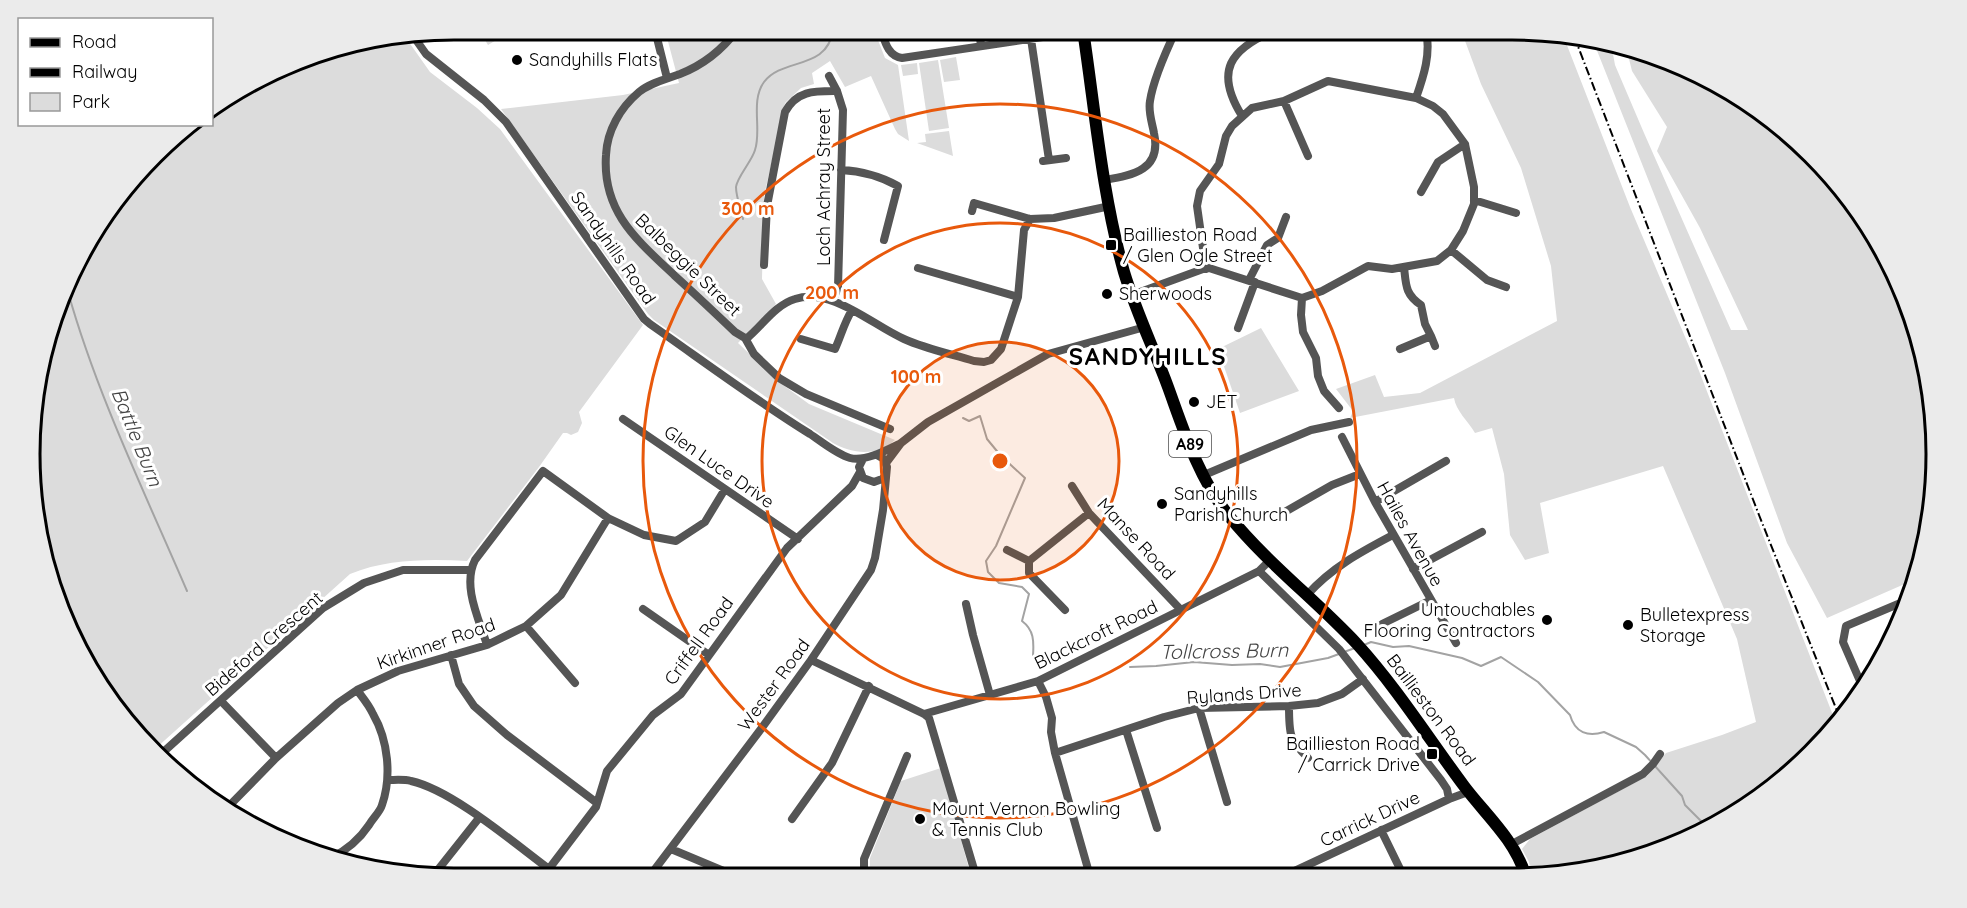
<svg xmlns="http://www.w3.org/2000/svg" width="1967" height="908" viewBox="0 0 1967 908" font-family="Quicksand,sans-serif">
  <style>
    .green { fill: #dcdcdc }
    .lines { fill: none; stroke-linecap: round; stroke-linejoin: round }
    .stream { stroke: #a3a3a3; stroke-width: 2 }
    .street { stroke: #555; stroke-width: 8 }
    .primary { stroke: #000; stroke-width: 12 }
    .rail { stroke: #000; stroke-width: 2; stroke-dasharray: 9 3 1.5 3; stroke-linecap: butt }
    .ring { fill: none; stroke: #e8590c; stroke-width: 3 }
    .poi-dot { fill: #000; stroke: #fff; stroke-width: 2 }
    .labels { text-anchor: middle; stroke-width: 6; stroke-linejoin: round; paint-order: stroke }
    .shield { fill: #fff; stroke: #4c4c4c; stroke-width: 1.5 }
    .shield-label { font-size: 16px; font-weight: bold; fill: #000 }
    .poi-label { font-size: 18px; fill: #000; stroke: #fff; text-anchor: start }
    .street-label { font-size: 18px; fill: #000; stroke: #fff }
    .water-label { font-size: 20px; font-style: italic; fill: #444; stroke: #fff }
    .district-label { font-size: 24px; font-weight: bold; letter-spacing: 1.5px; fill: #000; stroke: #fff }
    .rim { fill: none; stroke: #000; stroke-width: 3 }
    .centre { fill: #e8590c; stroke: #fff; stroke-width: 3 }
    .ring-label { font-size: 18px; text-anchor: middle; font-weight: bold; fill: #e8590c; stroke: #fff; stroke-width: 6; stroke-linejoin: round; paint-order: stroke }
  </style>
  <rect width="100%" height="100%" fill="#fff"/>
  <path class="green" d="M479,30H513L488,45Z
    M665,30H874L885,58L898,65L909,141L898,134L895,129L871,76L845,87L830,61L812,73L814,84L801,88L785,103L764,196L762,279L776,304L738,343L779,382L809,404L895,440C876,457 853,454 833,443L654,320L648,314L501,109L623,95L679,83Z
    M1461,30H1513L1563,35L1630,207L1694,358L1836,723L1835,726L1771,790L1676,846L1569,874H1531L1529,862L1522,849L1530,839L1647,776L1666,753L1722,735L1756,722L1737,639L1663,466L1540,503L1549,553L1525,560L1510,535L1504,474L1492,428L1475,433C1468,421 1456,411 1454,398L1350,418L1353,411L1336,389L1375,375L1384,397L1420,393L1557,321L1551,266L1521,168L1481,84Z
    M406,38L430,72L477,108L500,129L643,325L579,412L582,423L578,432L571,435L567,433H563L539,467L467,561C428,559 387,559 350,574L155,749L87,666L53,591L34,510L38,372L87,242L175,135L189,125L212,124V109L242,87L317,53Z
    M1592,38L1611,43L1615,65L1644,133L1731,330H1748L1700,228L1657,151L1667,127L1632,71L1626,47L1675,62L1748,101L1813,154L1865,218L1905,291L1929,371L1937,454L1929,536L1916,579L1827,618L1787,543L1725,373Z
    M956,57L960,80L944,82L940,60Z
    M938,60L949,128L929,131L919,63Z
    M917,63L918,74L903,76L901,65Z
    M949,131L953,156L917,143L926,142L925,134Z
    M1261,328L1299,391L1240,413L1218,349Z
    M941,768L971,876L870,877V858L901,781Z"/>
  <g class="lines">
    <path class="stream" d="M743,219C741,209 736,197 736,187C737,177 752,161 755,150C762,130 750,101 764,82C783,57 827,71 833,30
      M68,292C97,395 145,493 187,591
      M963,418L969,421L980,416L987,439L1001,456L1025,478L996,546L986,561L988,572L999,583L1022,587L1029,594L1022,621C1034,630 1034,641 1033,656L1044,665
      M1364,645L1371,642L1393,647L1409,646L1462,658L1481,666L1501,657L1538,682L1570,715C1575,733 1588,737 1604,732L1636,747L1645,755L1682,796L1685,805L1707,827
      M1344,652L1355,648
      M1130,667L1156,666L1194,662L1232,665L1260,664L1280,667L1328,658L1339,654"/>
    <path class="street" d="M655,30L667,78
      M737,30C722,50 703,65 680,74C666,79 650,83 639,92C620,108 607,131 606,155C602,212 637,240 675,276C695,294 715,313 735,332L745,338L754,354L779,378L806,394L890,429
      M881,30C885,42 888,56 902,58L1083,31
      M979,30L981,46
      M414,37L426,54L484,100L506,122L644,319L650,324C703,361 755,400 810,434C822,442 836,454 850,458C865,462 887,450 901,443
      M1031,39L1049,160
      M829,76L837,91L843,110L838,287L833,300
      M1416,98C1424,75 1431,54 1426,30
      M1284,101L1308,156
      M1242,116C1214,71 1230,49 1275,30
      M1043,161L1066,158
      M841,170C862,171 880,176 898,186L884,240
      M1105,180C1133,175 1162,170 1154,133C1152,122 1148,112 1150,101C1153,81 1167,49 1176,30
      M1421,192L1438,162L1465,144
      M1474,200L1516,213
      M972,211L974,203L1030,219L1054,218L1110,206
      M1451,250L1487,280L1506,287
      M764,265L767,206L785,112C797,90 815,91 837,91
      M918,268L1018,297
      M1249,280L1267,245L1278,238L1286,217
      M1132,295L1203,269L1209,268L1302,298L1322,291L1368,266L1392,269L1437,261L1451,250L1463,231L1474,204V187L1465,144L1443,114L1433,106L1416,98L1328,81L1284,101L1252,108L1232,126L1226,136L1219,164L1200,191L1197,206L1206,269
      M1302,298L1301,315L1303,332L1316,358L1318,376L1324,391L1339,408
      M1238,328L1255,282
      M1431,336L1435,346
      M746,339C762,326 775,305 795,299C832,287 872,325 904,339C926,349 951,354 974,361L984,362L991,360L1001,349L1018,297L1024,230L1030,219
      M801,339L835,349C841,336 844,323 852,310
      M1400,349L1431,336L1425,324L1421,305C1405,294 1406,285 1404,267
      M623,419L798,539
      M1342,437L1375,502L1456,643
      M863,459L859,467L863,478L874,482L882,479L885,476
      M886,463L901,443L928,422L1048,354L1145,327
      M1204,475L1311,430L1349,422
      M1072,486L1089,513L1181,610
      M1375,502L1446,461
      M1283,513L1332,485L1360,474
      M1007,550L1029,561
      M1413,569L1482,532
      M1259,571L1339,649L1441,780L1447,789L1449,799
      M1307,595C1332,567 1361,552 1393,535
      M966,604L973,635L990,695
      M643,609L709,655
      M1065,610L1029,573V561L1089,513
      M1382,624L1431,600
      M526,626L575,683
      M487,645C479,619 462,586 475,560L543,471L608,518L644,535L676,541L705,522L725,489
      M451,655L459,684L474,706L507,735L597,803
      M811,660L924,714L929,718L976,876
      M1038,681L1046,697L1052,718L1051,732L1055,753L1088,869L1092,876
      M1863,688L1843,642L1846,626L1910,599
      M221,701L276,758
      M1289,706C1289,734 1289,739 1308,758
      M1199,708L1227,802
      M924,714L1038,681L1259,571L1270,560
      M1126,730L1157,828
      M1055,753L1164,717L1199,708L1289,706L1318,703L1342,694L1363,679
      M160,755L323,608L364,583L403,570H469
      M388,780C395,780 404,779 411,781C452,790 514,843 549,869
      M229,806L276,758L338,703L357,690L398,671L487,645L526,626L561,595L608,518
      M792,819L832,763L869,686
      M1381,830L1403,875
      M1510,845L1643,774L1653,764L1660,754
      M671,849L738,877
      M331,858C347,850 359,840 369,825C373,818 380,812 382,805C392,776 388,740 373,714C369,705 363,698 357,690
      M1286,875L1449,799L1468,792
      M433,876L479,818
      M649,877L761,729L811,660L871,570L875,558L883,510L887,467L884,459L877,455
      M864,877V859L907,756
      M542,878L596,807L607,771L653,715L681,694L787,548L852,486L860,472"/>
    <path class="primary" d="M1083,30C1095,110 1102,194 1124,272C1136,312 1154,349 1168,387C1184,431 1199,479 1229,516C1267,563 1316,600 1357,644C1397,688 1429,739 1464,786C1485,814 1514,839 1525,874"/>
    <path class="rail" d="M1574,36L1759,515L1841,721"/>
  </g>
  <circle cx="1000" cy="461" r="119" fill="#e8590c" fill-opacity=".12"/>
  <g class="ring">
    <circle cx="1000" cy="461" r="119"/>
    <circle cx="1000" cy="461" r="238"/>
    <circle cx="1000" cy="461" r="357"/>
  </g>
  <g class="poi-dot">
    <circle cx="517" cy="60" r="6"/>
    <rect x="1105" y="239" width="12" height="12" rx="3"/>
    <circle cx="1107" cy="294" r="6"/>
    <circle cx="1194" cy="402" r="6"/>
    <circle cx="1162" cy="504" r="6"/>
    <circle cx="1547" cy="620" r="6"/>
    <circle cx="1628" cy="625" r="6"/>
    <rect x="1426" y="748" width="12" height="12" rx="3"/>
    <circle cx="920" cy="819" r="6"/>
  </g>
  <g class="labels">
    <rect class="shield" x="1169" y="431" width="42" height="26" rx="4.5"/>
    <g class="shield-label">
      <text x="1190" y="450">A89</text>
    </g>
    <g class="poi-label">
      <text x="529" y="66">Sandyhills Flats</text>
      <text x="1123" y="241">Baillieston Road<tspan x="1123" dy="21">/ Glen Ogle Street</tspan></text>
      <text x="1119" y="300">Sherwoods</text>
      <text x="1206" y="408">JET</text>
      <text x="1174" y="500">Sandyhills<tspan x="1174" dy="21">Parish Church</tspan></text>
      <text x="1535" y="616" text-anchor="end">Untouchables<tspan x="1535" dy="21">Flooring Contractors</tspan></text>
      <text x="1640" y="621">Bulletexpress<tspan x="1640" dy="21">Storage</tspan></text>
      <text x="1420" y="750" text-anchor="end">Baillieston Road<tspan x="1420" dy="21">/ Carrick Drive</tspan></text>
      <text x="932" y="815">Mount Vernon Bowling<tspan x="932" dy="21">&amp; Tennis Club</tspan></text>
    </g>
    <g class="street-label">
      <text transform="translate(824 187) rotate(-90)" y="6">Loch Achray Street</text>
      <text transform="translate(613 248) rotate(55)" y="6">Sandyhills Road</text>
      <text transform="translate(688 265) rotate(44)" y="6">Balbeggie Street</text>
      <text transform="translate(719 467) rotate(35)" y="6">Glen Luce Drive</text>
      <text transform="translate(1410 534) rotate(61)" y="6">Hailes Avenue</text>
      <text transform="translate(1136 539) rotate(47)" y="6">Manse Road</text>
      <text transform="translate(1096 635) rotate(-26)" y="6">Blackcroft Road</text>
      <text transform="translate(699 641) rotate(-54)" y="6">Criffell Road</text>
      <text transform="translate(264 644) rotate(-41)" y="6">Bideford Crescent</text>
      <text transform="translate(436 644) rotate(-19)" y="6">Kirkinner Road</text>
      <text transform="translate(774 685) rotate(-54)" y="6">Wester Road</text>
      <text transform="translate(1244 694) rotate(-4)" y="6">Rylands Drive</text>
      <text transform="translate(1431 710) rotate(53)" y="6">Baillieston Road</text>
      <text transform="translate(1370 819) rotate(-25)" y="6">Carrick Drive</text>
    </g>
    <g class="water-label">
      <text transform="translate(137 437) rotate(68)" y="7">Battle Burn</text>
      <text transform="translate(1224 651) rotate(-1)" y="7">Tollcross Burn</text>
    </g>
    <g class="district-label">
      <text x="1148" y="365">SANDYHILLS</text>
    </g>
  </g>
  <path d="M0 0H1967V908H0ZM454 40H1512A414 414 0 0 1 1926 454V454A414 414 0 0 1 1512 868H454A414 414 0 0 1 40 454V454A414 414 0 0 1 454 40Z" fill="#ebebeb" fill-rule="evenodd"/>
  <path class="rim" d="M454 40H1512A414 414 0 0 1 1926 454V454A414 414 0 0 1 1512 868H454A414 414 0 0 1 40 454V454A414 414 0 0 1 454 40Z"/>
  <circle cx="1000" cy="461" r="9" class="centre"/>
  <g class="ring-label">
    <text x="748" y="215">300 m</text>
    <text x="832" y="299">200 m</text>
    <text x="916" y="383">100 m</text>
  </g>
  <rect x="18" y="18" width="195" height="108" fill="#ffffff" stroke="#999999" stroke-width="1.5"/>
  <rect x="30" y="38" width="30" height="9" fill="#000000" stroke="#999999" stroke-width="1.5"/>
  <text x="72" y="48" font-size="18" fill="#000000">Road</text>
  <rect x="30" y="68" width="30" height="9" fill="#000000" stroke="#999999" stroke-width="1.5"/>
  <text x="72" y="78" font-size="18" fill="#000000">Railway</text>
  <rect x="30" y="93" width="30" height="18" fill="#dcdcdc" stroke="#999999" stroke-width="1.5"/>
  <text x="72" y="108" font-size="18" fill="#000000">Park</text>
</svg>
